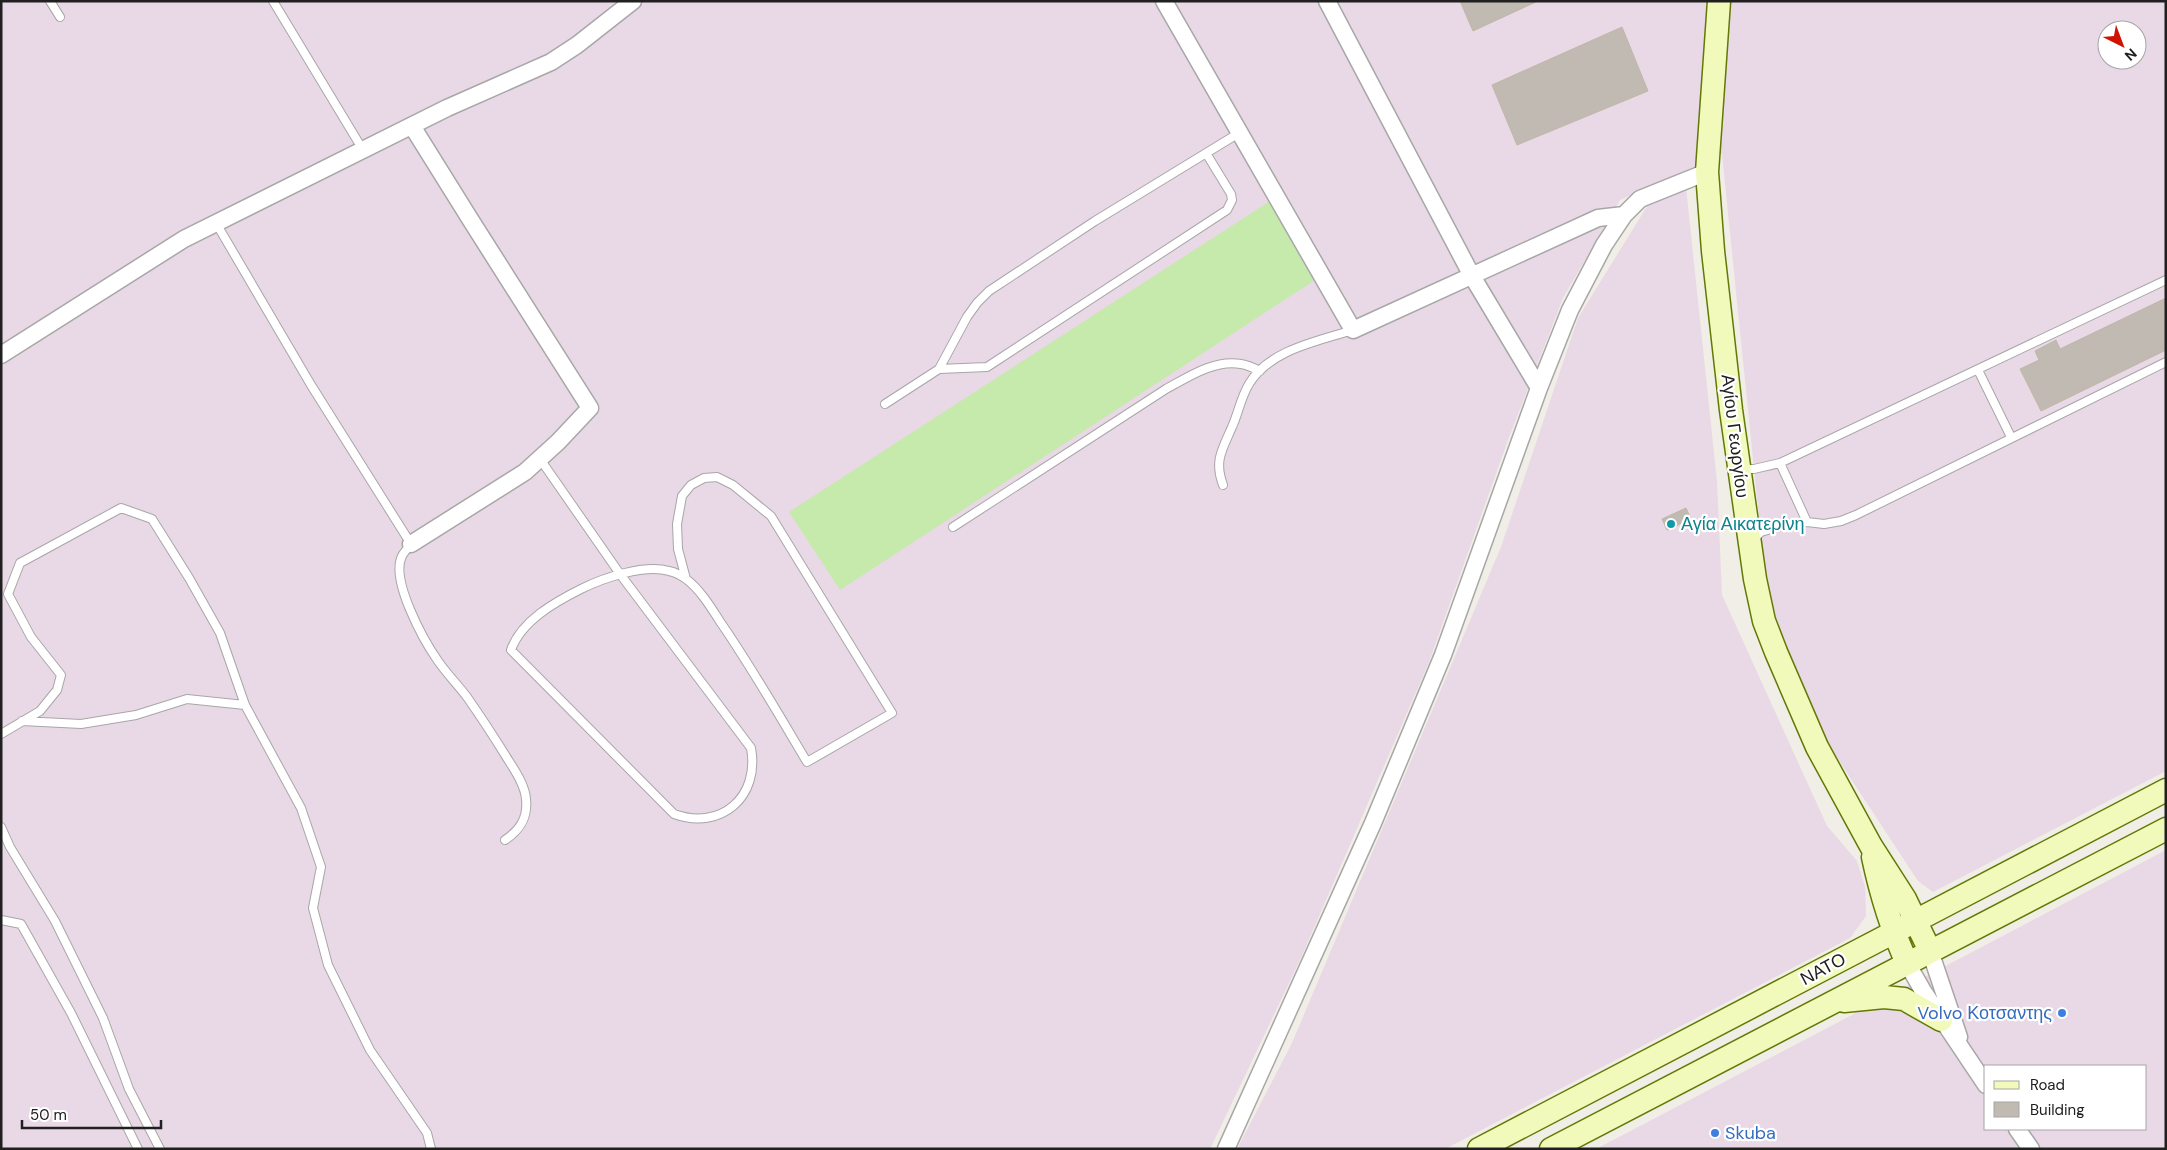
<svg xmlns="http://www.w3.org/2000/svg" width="2167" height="1150" viewBox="0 0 2167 1150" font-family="'DM Sans',sans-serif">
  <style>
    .industrial { fill: #e9d8e5; fill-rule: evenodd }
    .grass { fill: #c5eaac }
    .building { fill: #c1bab2; stroke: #c2b6a8 }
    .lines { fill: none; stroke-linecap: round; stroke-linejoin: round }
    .lane-casing { stroke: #a7a7a7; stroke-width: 10 }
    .street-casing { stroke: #a7a7a7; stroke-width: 19 }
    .secondary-casing { stroke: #627905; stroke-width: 25 }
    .lane { stroke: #fff; stroke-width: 8 }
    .street { stroke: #fff; stroke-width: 16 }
    .secondary { stroke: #f1fabb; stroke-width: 22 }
    .culture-dot { fill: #0f9aa8; stroke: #fff; stroke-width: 2 }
    .shop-dot { fill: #3f7fe0; stroke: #fff; stroke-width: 2 }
    .labels { text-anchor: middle; stroke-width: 4.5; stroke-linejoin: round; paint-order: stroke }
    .street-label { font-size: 18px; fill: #202020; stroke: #fff }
    .culture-label { font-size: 18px; fill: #0d838f; stroke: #fff; text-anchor: start }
    .shop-label { font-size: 18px; fill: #366cbe; stroke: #fff; text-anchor: end }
  </style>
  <rect width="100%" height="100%" fill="#f0eee6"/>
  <path class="industrial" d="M1,1H2166V771L1933,892L1918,881L1828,744L1784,657L1764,567L1722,154L1620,200L1563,298L1508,440L1429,662L1300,960L1210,1149H1ZM2107,30H2137V60H2107Z
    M1686,187L1717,482L1722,595L1827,826L1857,861L1865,887L1866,916L1850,938L1445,1149H1237L1292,1043L1501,547L1578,318L1651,200Z
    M2166,850V1149H1596L2018,928ZM1986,1066H2146V1129H1986Z"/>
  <path class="grass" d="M1270,201L1315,280L840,590L789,512Z"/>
  <path class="building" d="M1460,1H1538L1473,31Z
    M1622,27L1648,91L1517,145L1492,85Z
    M2166,298V350L2041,411L2020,369L2039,360L2035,351L2056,340L2060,349Z
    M1686,508L1691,519L1667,530L1662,519Z"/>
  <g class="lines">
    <defs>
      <path id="lane" d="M50,1L60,17
        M273,1L363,150
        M216,223L311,385L411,544C408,548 404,552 402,556C390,580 424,641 438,661C447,674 458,685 467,697C481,717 494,737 507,758C514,769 525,785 526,799C528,818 520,830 505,840
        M939,369L987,367L1227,210L1232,200L1231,194L1206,153
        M1978,370L2011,437
        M885,404L939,369L967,317L977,303L989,291L1095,221L1239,133
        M540,459L620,574L751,748C760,797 721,831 674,814L511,650C521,621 555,602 581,589C603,578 644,564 669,571C674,572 682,576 686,579C700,589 712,609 721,623C752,668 779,715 807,762L892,713L771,516L733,485L717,477L704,478L691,485L682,496L677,524L678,549L686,579
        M1780,463L1807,522
        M1742,469H1754L1780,463L2166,280
        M1223,485C1214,461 1222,450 1232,427C1238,414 1241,397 1249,384C1269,350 1318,341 1353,330
        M953,527L1166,389C1188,377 1215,359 1241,364C1247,365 1254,368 1260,371
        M1753,540L1761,532L1788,524L1807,522L1824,524L1841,521L1856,515L2166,362
        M22,721L81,724L136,715L187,699L245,705
        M1,734L40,711L57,690L61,675L31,637L8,594L20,563L121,508L152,519L189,578L220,633L245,705L301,808L321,867L313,908L328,965L370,1050L427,1133L431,1149
        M1,827L10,847L55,921L103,1018L129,1089L160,1149
        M1,920L21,924L71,1013L138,1149"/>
      <path id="street" d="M1164,1L1353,330L1598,218L1624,215
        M1327,1L1472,276L1539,388
        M1,355L184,239L447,108L551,62L577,45L633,1
        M411,544L525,472L558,442L590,408L470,219L412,126
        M1930,951L1959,1037
        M1907,963L1923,991L1986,1085
        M2017,1129L2031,1149
        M1226,1149L1373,823L1443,655L1539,388L1570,310L1604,245L1624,215L1640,199L1707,172"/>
      <path id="secondary" d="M1719,1L1707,172L1713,251L1731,410L1755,579L1764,621L1776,652L1817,747L1871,846L1905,899L1930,951
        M1873,857C1881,895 1891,928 1907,963
        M1844,1001L1884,997L1904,999L1941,1020
        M1479,1149L2166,790
        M1551,1149L2166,829"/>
    </defs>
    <use href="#lane" class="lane-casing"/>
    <use href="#street" class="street-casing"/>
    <use href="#secondary" class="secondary-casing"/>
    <use href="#lane" class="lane"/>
    <use href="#street" class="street"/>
    <use href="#secondary" class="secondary"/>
  </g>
  <circle class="culture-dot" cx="1671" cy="524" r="5"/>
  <g class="shop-dot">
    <circle cx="2062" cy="1013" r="5"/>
    <circle cx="1715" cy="1133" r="5"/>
  </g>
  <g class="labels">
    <g class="street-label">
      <text transform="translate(1735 436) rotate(83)" y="6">Αγίου Γεωργίου</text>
      <text transform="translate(1823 969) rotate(-28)" y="6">ΝΑΤΟ</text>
    </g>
    <g class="culture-label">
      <text x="1681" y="530">Αγία Αικατερίνη</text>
    </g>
    <g class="shop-label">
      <text x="2052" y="1019">Volvo Κοτσαντης</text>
      <text x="1725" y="1139" text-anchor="start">Skuba</text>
    </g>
  </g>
  <rect width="2167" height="1150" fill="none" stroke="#202020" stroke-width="5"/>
  <rect x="1984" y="1065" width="162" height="65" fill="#ffffff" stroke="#a6a6a6"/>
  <rect x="1994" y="1081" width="25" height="8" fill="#f1fabb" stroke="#a6a6a6"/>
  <text x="2030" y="1090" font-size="15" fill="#202020">Road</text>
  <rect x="1994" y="1102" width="25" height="15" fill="#c1bab2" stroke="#a6a6a6"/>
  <text x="2030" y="1115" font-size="15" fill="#202020">Building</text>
  <g transform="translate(2122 45) rotate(138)"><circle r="24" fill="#ffffff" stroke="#a6a6a6"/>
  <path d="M0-4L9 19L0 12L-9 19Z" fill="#d01200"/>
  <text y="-8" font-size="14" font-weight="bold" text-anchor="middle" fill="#202020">N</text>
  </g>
  <path d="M22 1120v8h139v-8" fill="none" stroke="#202020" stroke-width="2.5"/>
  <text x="30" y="1120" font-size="15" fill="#202020" stroke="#ffffff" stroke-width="4" paint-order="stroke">50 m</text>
</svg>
